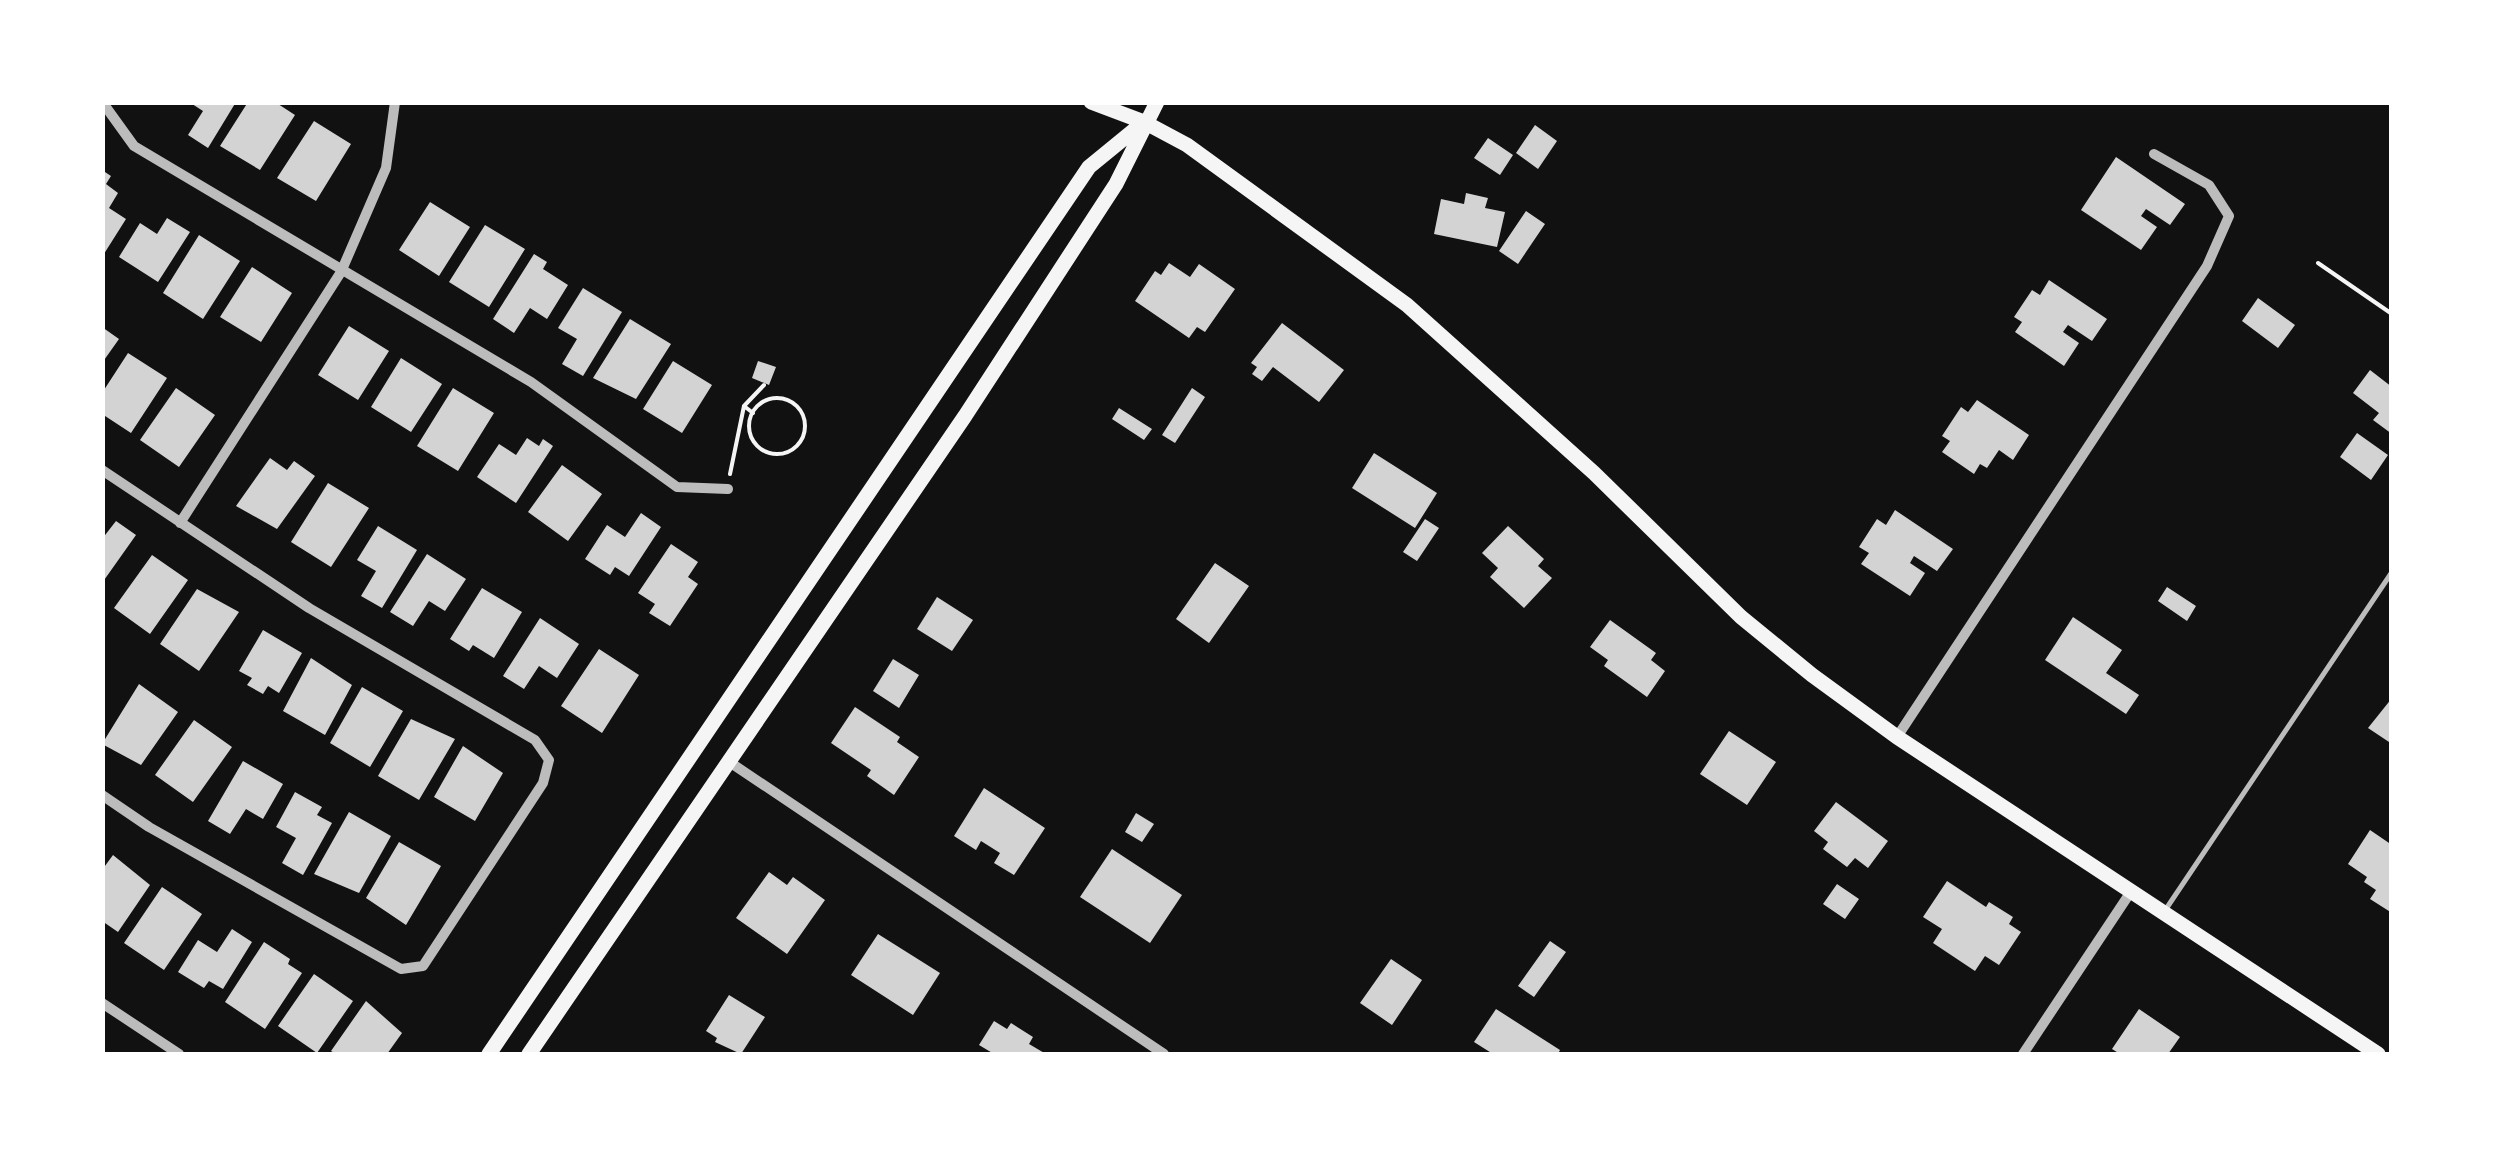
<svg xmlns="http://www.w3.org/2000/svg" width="2494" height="1157" viewBox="0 0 2494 1157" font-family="Arial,sans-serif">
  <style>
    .building { fill: #d3d3d3 }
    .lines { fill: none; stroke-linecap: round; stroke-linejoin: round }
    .path { stroke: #f5f5f5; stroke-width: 4 }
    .service { stroke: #bcbcbc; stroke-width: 5 }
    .minor { stroke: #bcbcbc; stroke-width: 10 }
    .secondary { stroke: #f5f5f5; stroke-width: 15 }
  </style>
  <rect width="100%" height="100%" fill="#111"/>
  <path class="building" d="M189,102H236L208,148L188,135L203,111Z
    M248,102H275L295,115L260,170L220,146Z
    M314,121L351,144L316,201L277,178Z
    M1535,125L1557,141L1538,169L1516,153Z
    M1488,138L1513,155L1500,175L1474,158Z
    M2116,157L2185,204L2170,225L2146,209L2141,216L2157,227L2141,250L2081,210Z
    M102,170L111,176L106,184L118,193L109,208L126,219L102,257Z
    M1466,193L1488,198L1485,208L1505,212L1497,247L1434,234L1441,199L1464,204Z
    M430,202L470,227L439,276L399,250Z
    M1526,211L1545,224L1518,264L1499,251Z
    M167,218L190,232L158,282L119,257L140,223L157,234Z
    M485,225L525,249L489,307L449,282Z
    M199,235L240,261L203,319L163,293Z
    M534,254L547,262L543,269L568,285L547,319L530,308L514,333L493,319Z
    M1169,263L1190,277L1199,264L1235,289L1205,332L1197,327L1189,338L1135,301L1155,271L1161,275Z
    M252,267L292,293L261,342L220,317Z
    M2049,280L2107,319L2092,341L2068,325L2063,332L2079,343L2064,366L2015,332L2022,322L2014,317L2032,290L2040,295Z
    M583,288L622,312L583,376L562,364L577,339L558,328Z
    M2258,298L2295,325L2278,348L2242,321Z
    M630,319L671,344L636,399L593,378Z
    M1282,323L1344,370L1319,402L1273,367L1262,381L1252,374L1257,367L1251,363Z
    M349,326L389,351L358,400L318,375Z
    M102,327L119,339L102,363Z
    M128,353L167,378L131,433L102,414V393Z
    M401,358L442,384L411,432L371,407Z
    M673,361L712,385L682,433L643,409Z
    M758,361L776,367L769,385L752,378Z
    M2370,370L2392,387V434L2373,420L2379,413L2353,393Z
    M176,388L215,415L179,467L140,440Z
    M453,388L494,413L458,471L417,446Z
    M1192,388L1205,397L1175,443L1162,435Z
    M1977,400L2029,435L2013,460L1999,450L1987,468L1980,464L1974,474L1942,452L1950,441L1942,436L1961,407L1968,412Z
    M1119,408L1152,429L1144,440L1112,419Z
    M2357,433L2388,455L2371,480L2340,457Z
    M527,438L539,446L543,439L553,446L516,503L477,477L499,444L516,455Z
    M1374,453L1437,493L1415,528L1352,488Z
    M270,458L287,470L294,461L315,476L277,529L236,506Z
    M562,465L602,494L568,541L528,512Z
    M328,483L369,508L331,567L291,542Z
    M1895,510L1953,549L1937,571L1914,556L1910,563L1925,573L1910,596L1861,564L1869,553L1859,547L1877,519L1886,525Z
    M641,513L661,527L629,576L615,567L610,575L585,559L607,525L625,537Z
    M1425,519L1439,528L1417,561L1403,552Z
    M116,521L136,535L102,583V539Z
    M378,526L417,550L382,608L361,596L376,571L357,560Z
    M1508,526L1544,559L1538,566L1552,578L1524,608L1490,577L1498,568L1482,553Z
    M671,544L698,562L688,577L698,584L670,626L649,613L655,604L638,593Z
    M427,554L466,579L445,611L429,601L413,626L390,612Z
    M152,555L188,580L150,634L114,608Z
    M1215,563L1249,586L1209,643L1176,619Z
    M2167,587L2196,606L2187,621L2158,601Z
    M482,588L522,612L494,658L473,645L469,651L450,639Z
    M197,589L239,612L199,671L160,644Z
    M937,597L973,620L952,651L917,629Z
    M2073,617L2122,650L2106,673L2139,695L2126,714L2045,660Z
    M540,618L579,644L557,678L539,666L524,689L503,676Z
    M1610,620L1656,653L1651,660L1665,671L1647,697L1604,666L1608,660L1590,647Z
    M263,630L302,653L279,693L268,686L263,694L247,685L252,678L239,671Z
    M599,649L639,675L602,733L561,706Z
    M311,658L352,685L325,735L283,711Z
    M893,659L919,675L899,708L873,691Z
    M139,684L178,712L141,765L102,744Z
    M362,687L403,711L370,767L330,743Z
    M2392,698V744L2368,728Z
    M855,707L900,737L897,742L919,757L894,795L867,776L871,770L831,743Z
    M411,719L455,739L419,800L378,776Z
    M194,720L232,747L193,802L155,775Z
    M1729,731L1776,762L1747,805L1700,774Z
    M463,746L503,773L475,821L434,797Z
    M243,761L283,784L263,819L246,809L230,834L208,821Z
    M984,788L1045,828L1014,875L994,863L1000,853L981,841L976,850L954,836Z
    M295,792L322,807L317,815L332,823L303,875L282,863L296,838L276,827Z
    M1836,802L1888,841L1868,868L1855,858L1847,867L1823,849L1828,842L1814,831Z
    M349,812L391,836L359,893L314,874Z
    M1136,813L1154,824L1142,842L1125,832Z
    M2370,830L2392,845V913L2370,899L2376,890L2364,882L2367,877L2348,864Z
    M399,842L441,866L406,925L366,898Z
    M1112,849L1182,895L1150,943L1080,897Z
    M113,855L150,885L118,932L102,921V870Z
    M769,872L787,885L793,877L825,900L787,954L736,918Z
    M1947,881L1986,907L1989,902L2013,917L2009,924L2021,932L1999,965L1985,956L1975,971L1933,943L1942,929L1923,917Z
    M1837,884L1859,899L1845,919L1823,904Z
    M162,887L202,914L164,970L124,943Z
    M232,929L252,942L223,989L209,981L204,988L178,972L198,940L217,952Z
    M878,934L940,973L913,1015L851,975Z
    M1550,941L1566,952L1534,997L1518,986Z
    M264,942L290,959L288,964L302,973L265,1029L225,1002Z
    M1391,959L1422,980L1392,1025L1360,1003Z
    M314,974L353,1001L317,1053L278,1026Z
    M729,995L765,1017L741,1054L715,1042L717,1038L706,1031Z
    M366,1001L402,1033L387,1054H336L331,1051Z
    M1496,1009L1560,1050L1558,1054H1493L1474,1042Z
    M2139,1009L2180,1037L2168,1054H2120L2112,1049Z
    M994,1021L1007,1029L1011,1023L1033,1037L1029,1044L1046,1054H994L979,1045Z"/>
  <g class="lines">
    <path class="path" d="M2318,263L2392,314
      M749 426a28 28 0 1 1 56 0a28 28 0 1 1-56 0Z
      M744,406L764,385
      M730,474L744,406L753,413"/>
    <path class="service" d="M2166,909L2392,572"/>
    <path class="minor" d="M103,103L134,146L531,382L677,487L728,489
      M102,470L309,608L535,740L549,760L543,783L423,966L401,969L149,827L102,795
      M180,523L341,272L386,168L395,102
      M1897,737L2207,266L2229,216L2209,185L2154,154
      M728,761L1164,1054
      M102,1003L179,1054
      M2023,1054L2132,890"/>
    <path class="secondary" d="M1091,102L1144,122L1187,145L1407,305L1594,473L1741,617L1812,675L1897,737L2378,1054
      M489,1054L1089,167L1144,122
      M529,1054L965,416L1116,184L1157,102"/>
  </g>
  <rect width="2494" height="1157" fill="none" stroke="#ffffff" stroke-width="210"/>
</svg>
